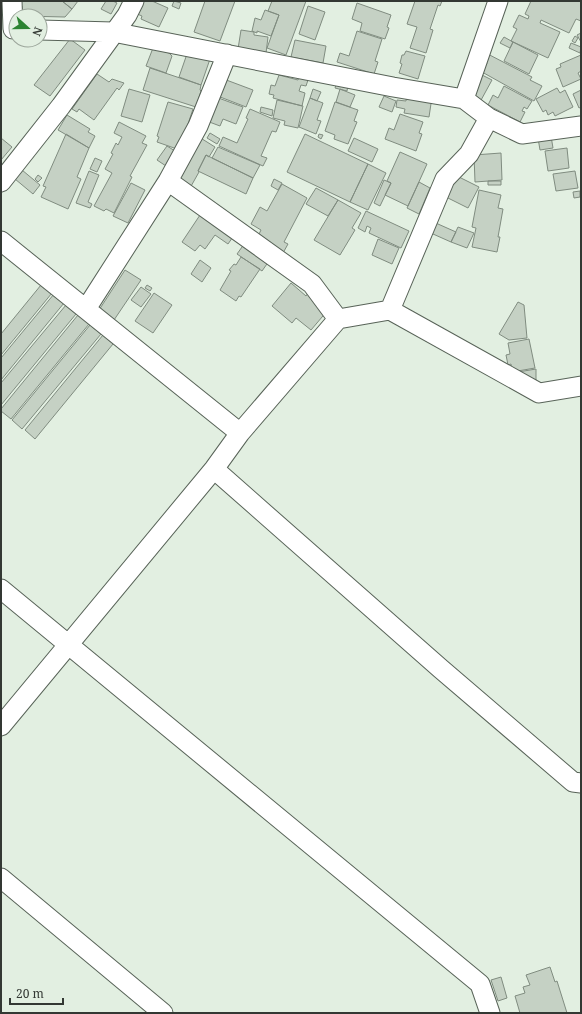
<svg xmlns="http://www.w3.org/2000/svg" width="582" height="1014" viewBox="0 0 582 1014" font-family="'Noto Serif',serif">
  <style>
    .building { fill: #c5d1c4; stroke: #808c80 }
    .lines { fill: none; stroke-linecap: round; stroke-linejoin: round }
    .street-casing { stroke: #586358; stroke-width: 21 }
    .street { stroke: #fff; stroke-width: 19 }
  </style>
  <rect width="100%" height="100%" fill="#e2efe1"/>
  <path class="building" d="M14,1H62L72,9L65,17L22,16V6H14Z
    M62,1H78L72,9Z
    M106,1H113L117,3L111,14L101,9Z
    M140,1H152L168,8L159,27L141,19L142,16L135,13Z
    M174,1L181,3L179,9L172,6Z
    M205,1H235L220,41L194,32Z
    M272,1H306L286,55L267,48L279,15L268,11Z
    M415,1H442L440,6L438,5L430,29L433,30L426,53L410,48L417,27L407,24Z
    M531,1H581V21L576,19L569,33L541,20L540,23L560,32L548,58L511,41L517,29L513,27L519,15L528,19L529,16L525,14Z
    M357,3L391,15L387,27L389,28L385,39L360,31L362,23L352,19Z
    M308,6L325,12L315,40L299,34Z
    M265,10L279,15L271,36L257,31V33L252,31L255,18L261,20Z
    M241,30L254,32V35L268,37L266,53L238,49Z
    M357,31L382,39L375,61L378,62L374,74L337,62L340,53L349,56Z
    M581,33V42L577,35Z
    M575,36L578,38L575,43L572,41Z
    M504,37L513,42L510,48L500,43Z
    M70,39L85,50L50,96L34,85Z
    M295,40L326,46L323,63L291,57Z
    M513,42L538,55L529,74L504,61Z
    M571,43L581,47L580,53L569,48Z
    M153,48L169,53L172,56L166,73L146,66Z
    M188,51L210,59L201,85L179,77Z
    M406,51L425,56L418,79L399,73L402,64L400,63L402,55H404Z
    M482,51L532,77L530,80L542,86L534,101L482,72L487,63L478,58Z
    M581,55V71L578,73L581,79L563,87L556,69L561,67L560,64Z
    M150,68L201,85L200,90L201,91L196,107L143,90Z
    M97,74L109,82L112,79L124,83L119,90L117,88L94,120L79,109L77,112L72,109Z
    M480,74L492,80L480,102L466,95Z
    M279,75L298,80L300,75L309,77L306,86L301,85L299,91L305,93L302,106L273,98L274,95L269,94L271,85L275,86Z
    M221,78L253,90L246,107L215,95Z
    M337,82L348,85L347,91L335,88Z
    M504,86L532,101L527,109L524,107L522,111L525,112L520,122L488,105L493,95L498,98Z
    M557,88L560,93L565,90L573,107L555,116L553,112L548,115L546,110L543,112L536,99Z
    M129,89L150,95L142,122L121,116Z
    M313,89L321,92L317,101L310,98Z
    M340,89L355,95L350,107L336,102Z
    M581,90V107L579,108L573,94Z
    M407,92L432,97L429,117L404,113L405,109L396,107L397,100L406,101Z
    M213,96L243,107L236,124L223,119L220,126L204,120Z
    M384,96L396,101L392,112L379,107Z
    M310,98L323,103L317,120L321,121L316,134L299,127Z
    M277,100L303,106L298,128L284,125L285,121L273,118Z
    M168,102L193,109L182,142L177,149L157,142L159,137L157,136Z
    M335,102L358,110L354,121L357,122L348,144L334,139L335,135L325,131Z
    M261,107L273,110L272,116L260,112Z
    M250,109L280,122L276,132L272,131L261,156L267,158L263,166L219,146L223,137L237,143L248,119L246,118Z
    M400,114L423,122L419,133L422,134L416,151L385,139L389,128L394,130Z
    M67,115L90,129L88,132L95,136L89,148L58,130Z
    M119,122L146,136L142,143L147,145L130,176L132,177L114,213L106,209L104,211L94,206L112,173L105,169L113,154L111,153L116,143L118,145L122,137L114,133Z
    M210,133L220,139L217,144L207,138Z
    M66,134L89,148L77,177L81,179L68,209L41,197L46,187L43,186Z
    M305,134L368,164L350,202L287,172Z
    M319,134L323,135L321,139L318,137Z
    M551,136L553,148L540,150L538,138Z
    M199,137L215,147L209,157L206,155L198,171L199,172L190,188L173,178Z
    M1,138L12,147L1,160Z
    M354,138L378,149L372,162L348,151Z
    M167,146L175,151L166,166L157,160Z
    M218,147L260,165L253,178L212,158Z
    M567,148L569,168L548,171L545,151Z
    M400,152L427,164L408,206L385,195L391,183L387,181Z
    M501,153L502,180L475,182L474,155Z
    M206,155L253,178L246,194L198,171Z
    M95,158L102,161L97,172L90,169Z
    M368,164L386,173L368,210L350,202Z
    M16,165L40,185L33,194L9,174Z
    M89,171L99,175L88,202L92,204L90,208L76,203Z
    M575,171L578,188L556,191L553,174Z
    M453,174L479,187L468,208L442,195Z
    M38,175L42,178L38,182L35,179Z
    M274,179L282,183L278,190L271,186Z
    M384,180L391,183L380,206L374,203Z
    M488,181H501V185H488Z
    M419,182L430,188L419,214L407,208Z
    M131,183L145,190L128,223L113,216Z
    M282,184L307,198L284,242L288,244L283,253L258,236L261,230L251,224L260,207L267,211Z
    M316,188L338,200L328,216L306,204Z
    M479,190L501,195L498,208L503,209L498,237H500L497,252L472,247L476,228L472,227Z
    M580,191V197L574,198L573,192Z
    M338,200L361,213L352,228L355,230L340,255L314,240Z
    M204,209L237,231L228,244L215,235L205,249L200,245L195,251L182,242Z
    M366,211L409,231L401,248L369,233L371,228L367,226L365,232L358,228Z
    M429,220L456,232L451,242L424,230Z
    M458,227L474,233L467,248L451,242Z
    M378,239L399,248L392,264L372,255Z
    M247,240L269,261L262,271L237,254Z
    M241,257L260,269L241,297L239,296L236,301L220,290L231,271L229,270L234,264L236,265Z
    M200,260L211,268L202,282L191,274Z
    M125,270L141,280L114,320L99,310Z
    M291,283L306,296L308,293L328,310L311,330L296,318L292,323L272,306Z
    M41,285L52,293L1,355V334Z
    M147,285L152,288L150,291L145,288Z
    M141,287L151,294L141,307L131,300Z
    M154,293L172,305L153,333L135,321Z
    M54,294L64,303L1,380V358Z
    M518,302L524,305L527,338L509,340L499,334Z
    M66,305L76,314L1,405V383Z
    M78,315L89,324L11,419L1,411V409Z
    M90,325L101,334L22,429L12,420Z
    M103,335L113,344L35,439L25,430Z
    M529,339L535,368L512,372L511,364L508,365L506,355L510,354L508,343Z
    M536,369V381L518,372Z
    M550,967L555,982L557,981L567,1013H520L515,996L525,993L523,987L530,985L526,975Z
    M501,977L507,998L498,1001L491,980Z"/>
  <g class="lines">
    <defs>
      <path id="street" d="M12,1L13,29
        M40,30L113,32L393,87L464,99L489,118L522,134L581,126
        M464,99L498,1
        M1,182L61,106L127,15L134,1
        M1,241L240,433
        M86,309L168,181L198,126L227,54
        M390,310L539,393L581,386
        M338,319L390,310L445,179L469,154L489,118
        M214,469L441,669L573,782L581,783
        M1,589L480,984L490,1013
        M1,726L214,469L240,433L338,319L312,284L168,181
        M1,878L163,1013"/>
    </defs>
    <use href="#street" class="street-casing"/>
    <use href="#street" class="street"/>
  </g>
  <rect width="582" height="1014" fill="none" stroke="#333833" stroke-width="4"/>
  <g transform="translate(28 28) rotate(111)"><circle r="19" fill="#e2efe1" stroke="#9ca69b"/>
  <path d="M0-3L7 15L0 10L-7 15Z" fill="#2c8332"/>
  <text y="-6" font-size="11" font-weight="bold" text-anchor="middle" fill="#333833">N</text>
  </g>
  <path d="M10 998v6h53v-6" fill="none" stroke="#333833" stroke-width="2"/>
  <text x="16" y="998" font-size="12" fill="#333833" stroke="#e2efe1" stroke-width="3" paint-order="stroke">20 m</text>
</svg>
